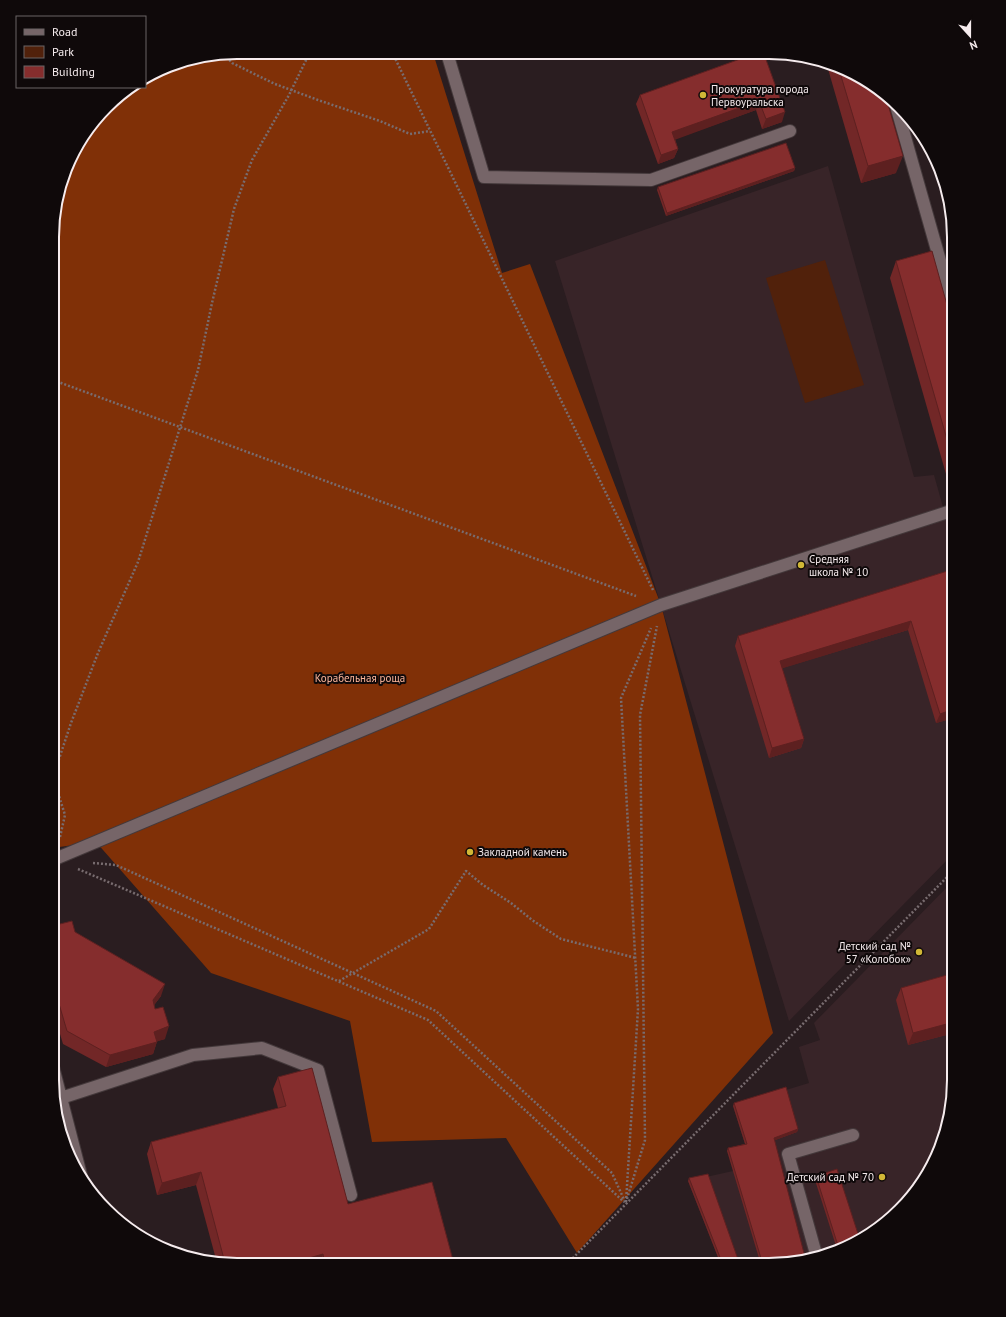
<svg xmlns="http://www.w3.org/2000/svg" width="1006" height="1317" viewBox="0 0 1006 1317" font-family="'PT Sans',sans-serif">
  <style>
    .built { fill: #382428 }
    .green { fill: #51210b }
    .forest { fill: #803007 }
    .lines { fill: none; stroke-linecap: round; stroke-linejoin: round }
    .minor-casing { stroke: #44393b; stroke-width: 14 }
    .path { stroke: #786c6f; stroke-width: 2.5; stroke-dasharray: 2 2; stroke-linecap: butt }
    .minor { stroke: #766568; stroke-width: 12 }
    .wall { fill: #722727 }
    .shaded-wall { fill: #5d2020 }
    .building { fill: #852d2d; stroke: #5d2020 }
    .poi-dot { fill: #d1b736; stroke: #0f090a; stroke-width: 1.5 }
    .labels { text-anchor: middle; stroke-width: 4; stroke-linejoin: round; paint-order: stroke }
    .poi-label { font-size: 11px; fill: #f6ecee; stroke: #0f090a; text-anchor: start }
    .park-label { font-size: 11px; fill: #fcb69b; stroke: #0f090a }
    .rim { fill: none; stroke: #f6ecee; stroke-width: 2 }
  </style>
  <rect width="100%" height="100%" fill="#2a1d20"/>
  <path class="built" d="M828,166L914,477L934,475L948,525L954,523V853L789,1021L555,261Z
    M954,880V1093L944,1140L923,1183L891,1219L851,1246L770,1265H721L688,1181L733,1171L746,1147L733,1106L809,1083L799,1047L820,1040L814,1023Z"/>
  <path class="green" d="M825,260L864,385L805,403L766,278Z"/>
  <path class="forest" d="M237,52L433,53L502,273L530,264L661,605L773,1033L577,1253L506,1138L372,1142L350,1021L211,973L96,842L52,848L54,212L77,145L115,98L134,87H145V80L177,62Z"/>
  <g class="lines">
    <defs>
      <path id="minor" d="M447,53L484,177L651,180L790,131
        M897,109L954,310
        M52,867L55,859L661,605L954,510
        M52,1063L82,1179
        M61,1098L193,1055L262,1048L318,1070L351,1195
        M816,1254L788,1154L853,1135"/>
    </defs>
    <use href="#minor" class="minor-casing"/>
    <path class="path" d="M392,52L653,590
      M224,54L232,63L275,84L318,100L380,121L410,134L430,131
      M53,380L636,596
      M60,837L65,815L53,777L71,723L98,653L138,562L198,370L212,303L234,209L252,160L289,95L310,52
      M93,863L116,865L436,1011L612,1173L626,1204
      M78,869L428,1020L624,1202
      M339,981L429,929L466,871L483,885L511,903L532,920L561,939L636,958
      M627,1199L645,1140L640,715L657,626
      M626,1202L638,1009L621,698L651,628
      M567,1264L954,870"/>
    <use href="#minor" class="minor"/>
  </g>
  <path class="wall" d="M754,54L782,122L762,129L756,110L675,139L678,149L674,158L658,164L636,104L640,95Z
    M826,62L840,66L896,173L861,183Z
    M795,168L794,171L666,216L657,190L658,187Z
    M932,251L954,471L946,474L890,278L896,261Z
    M954,569V718L936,723L908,630L782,668L804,739L801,748L769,758L735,646L738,636Z
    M52,926L75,932L161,996L154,1005L165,1039L157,1041L153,1054L106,1067L63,1044L52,1007Z
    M954,973V1033L908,1045L896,1000L901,988Z
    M278,1077L348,1204L454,1264L217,1263L196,1185L157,1195L147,1154L151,1142L278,1108L273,1089Z
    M734,1103L798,1129L797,1132L775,1140L770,1265H761L727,1151L728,1148L745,1144L733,1106Z
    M816,1176L851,1246L837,1249L815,1180Z
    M689,1178L740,1265H721L688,1181Z"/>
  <path class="shaded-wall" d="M759,101L756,110L669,142L672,132Z
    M785,112L782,122L762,129L766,119Z
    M678,149L674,158L658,164L661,155Z
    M903,156L896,173L861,183L868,166Z
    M795,168L794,171L666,216L667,213Z
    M954,456V471L946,474L952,457Z
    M911,621L908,630L777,670L780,661Z
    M954,709V718L936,723L940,714Z
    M804,739L801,748L769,758L772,748Z
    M165,984L161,996L149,1012L153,1000Z
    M954,1022V1033L908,1045L913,1033Z
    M169,1026L165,1039L149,1044L154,1032Z
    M157,1042L153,1054L106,1067L110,1055Z
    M798,1129L797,1132L773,1141L774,1138Z
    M201,1172L196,1185L157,1195L162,1183Z
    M323,1254L320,1264H288Z"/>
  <path class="building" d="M754,54H764L785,112L766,119L759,101L672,132L678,149L661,155L640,95Z
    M838,66L882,90L885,94L903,156L868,166Z
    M786,143L795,168L667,213L658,187Z
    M932,251L954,330V456L952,457L896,261Z
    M954,569V709L940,714L911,621L780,661L804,739L772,748L738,636Z
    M72,921L75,932L165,984L153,1000L155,1009L163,1007L169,1026L154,1032L157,1042L110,1055L67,1031L52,980V926Z
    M954,973V1022L913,1033L901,988Z
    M312,1068L348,1204L432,1182L454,1264H325L323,1254L288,1264L225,1263L201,1172L162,1183L151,1142L286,1106L278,1077Z
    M786,1087L798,1129L774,1138L805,1257L770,1265H763L728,1148L747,1144L734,1103Z
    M837,1169L860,1240L851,1246L839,1249L816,1176Z
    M708,1174L740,1265H723L689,1178Z"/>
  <g class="poi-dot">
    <circle cx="703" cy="95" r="4"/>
    <circle cx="801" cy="565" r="4"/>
    <circle cx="470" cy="852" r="4"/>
    <circle cx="919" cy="952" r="4"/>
    <circle cx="882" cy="1177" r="4"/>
  </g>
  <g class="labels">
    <g class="poi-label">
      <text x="711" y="93">Прокуратура города<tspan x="711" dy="13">Первоуральска</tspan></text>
      <text x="809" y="563">Средняя<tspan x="809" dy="13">школа № 10</tspan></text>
      <text x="478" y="856">Закладной камень</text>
      <text x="911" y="950" text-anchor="end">Детский сад №<tspan x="911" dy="13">57 «Колобок»</tspan></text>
      <text x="874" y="1181" text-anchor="end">Детский сад № 70</text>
    </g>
    <g class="park-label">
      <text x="360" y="682">Корабельная роща</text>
    </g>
  </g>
  <path d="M0 0H1006V1317H0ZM237 59H769A178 178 0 0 1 947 237V1080A178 178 0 0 1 769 1258H237A178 178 0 0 1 59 1080V237A178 178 0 0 1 237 59Z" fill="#0f090a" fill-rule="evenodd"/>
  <path class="rim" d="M237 59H769A178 178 0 0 1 947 237V1080A178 178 0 0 1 769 1258H237A178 178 0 0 1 59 1080V237A178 178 0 0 1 237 59Z"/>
  <rect x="16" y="16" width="130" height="72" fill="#0f090a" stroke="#6b6465"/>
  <rect x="24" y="29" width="20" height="6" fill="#766568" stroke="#6b6465"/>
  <text x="52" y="36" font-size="12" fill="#f6ecee">Road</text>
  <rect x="24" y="46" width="20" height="12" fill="#51210b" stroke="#6b6465"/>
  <text x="52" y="56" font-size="12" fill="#f6ecee">Park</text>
  <rect x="24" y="66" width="20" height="12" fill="#852d2d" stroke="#6b6465"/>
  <text x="52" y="76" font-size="12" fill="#f6ecee">Building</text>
  <g transform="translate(970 36) rotate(159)" stroke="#0f090a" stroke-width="3" paint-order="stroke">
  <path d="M0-3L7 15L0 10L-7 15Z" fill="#f6ecee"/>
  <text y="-6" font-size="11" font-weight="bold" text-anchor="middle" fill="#f6ecee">N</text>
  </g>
</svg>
